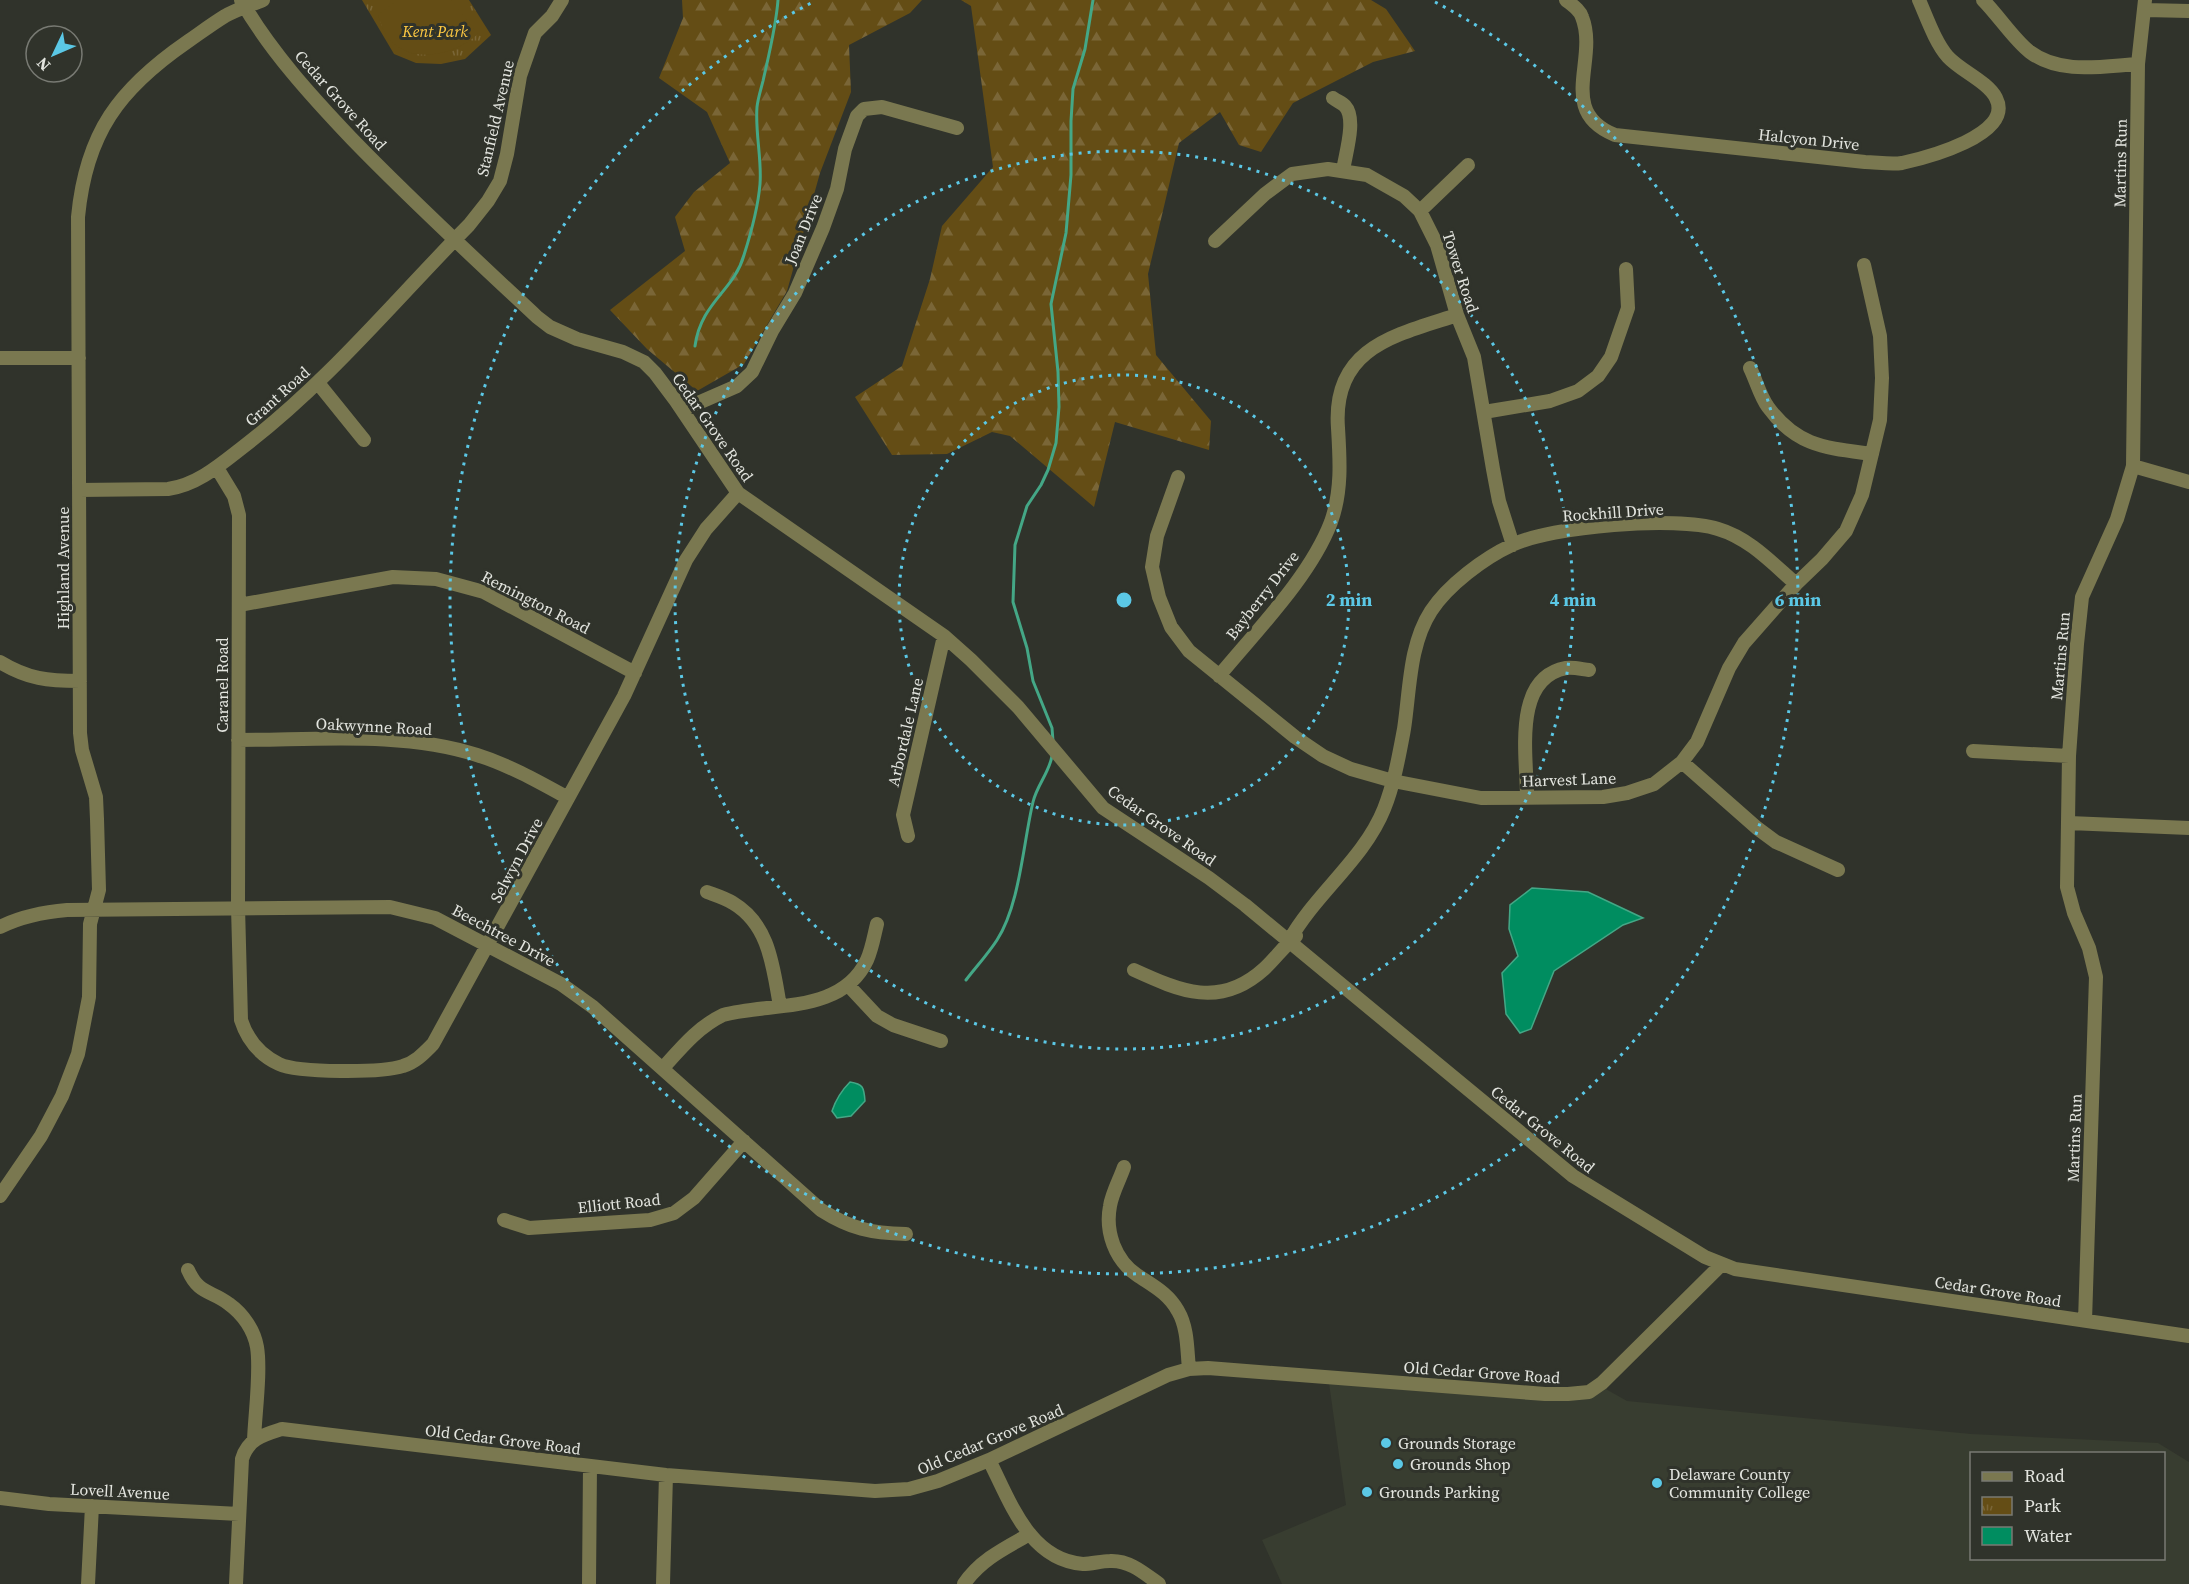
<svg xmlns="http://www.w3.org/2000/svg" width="2189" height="1584" viewBox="0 0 2189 1584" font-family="'Source Serif 4',serif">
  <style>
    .built { fill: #383d30; fill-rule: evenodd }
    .forest { fill: url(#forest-firs) }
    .park { fill: url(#park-tufts) }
    .garden { fill: #644d15 }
    .water { fill: #008d60; stroke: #44a786; stroke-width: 1.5 }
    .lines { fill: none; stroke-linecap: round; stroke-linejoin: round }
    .stream { stroke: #44a786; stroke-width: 3 }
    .minor { stroke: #7a7850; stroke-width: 14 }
    .ring { fill: none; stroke: #5bc8e6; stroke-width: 3; stroke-dasharray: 3 6 }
    .poi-dot { fill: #5bc8e6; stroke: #30332b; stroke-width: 2 }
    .labels { text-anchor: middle; stroke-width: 6; stroke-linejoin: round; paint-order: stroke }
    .park-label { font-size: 16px; font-style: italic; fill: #fec942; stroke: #30332b }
    .street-label { font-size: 16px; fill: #e3e5df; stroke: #30332b }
    .poi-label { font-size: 16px; fill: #e3e5df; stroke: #30332b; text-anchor: start }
    .centre { fill: #5bc8e6; stroke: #30332b; stroke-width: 3 }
    .ring-label { font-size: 18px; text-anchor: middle; font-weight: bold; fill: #5bc8e6; stroke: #30332b; stroke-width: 6; stroke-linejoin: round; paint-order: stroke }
  </style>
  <defs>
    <pattern id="forest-firs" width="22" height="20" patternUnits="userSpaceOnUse" patternTransform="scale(1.5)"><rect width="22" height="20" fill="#644d15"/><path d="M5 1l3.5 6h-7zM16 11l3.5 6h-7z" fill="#7a6637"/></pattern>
    <pattern id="park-tufts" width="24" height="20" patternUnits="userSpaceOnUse" patternTransform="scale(1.5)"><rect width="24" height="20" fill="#644d15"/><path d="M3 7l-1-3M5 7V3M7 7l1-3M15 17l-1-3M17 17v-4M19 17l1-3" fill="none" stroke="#7a6637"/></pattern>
  </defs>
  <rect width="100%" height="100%" fill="#30332b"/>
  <path class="built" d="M1329,1383L1546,1398L1604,1388L1627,1401L1971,1434L2158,1443L2189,1462V1584H1282L1262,1540L1346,1505ZM1972,1454H2164V1558H1972Z"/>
  <path class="forest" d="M682,0H922L910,13L849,45L851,92L820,173L787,291L744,364L697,391L647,349L610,310L685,251L675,217L694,192L730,163L707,112L659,78L683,18Z
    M961,0H1371L1386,9L1415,51L1373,62L1293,103L1261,152L1239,145L1220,112L1179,143L1148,274L1156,355L1211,421L1209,450L1115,422L1094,507L1010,436L992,432L947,454L892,455L855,397L902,366L930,279L942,226L993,167L971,6Z"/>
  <path class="park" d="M362,0H469L491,35L465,59L441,64L416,63L394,54Z"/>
  <path class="garden" d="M398,0H451L478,34C456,54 415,65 391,41C384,34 381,24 378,15Z"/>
  <path class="water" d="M1532,888L1588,892L1643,918L1623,925L1554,971L1531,1029L1520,1033L1506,1014L1502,973L1518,956L1509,929L1510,905Z
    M850,1082C863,1084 864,1087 865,1101L851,1116L837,1118L832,1111C836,1099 841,1091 850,1082Z"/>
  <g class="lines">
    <path class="stream" d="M695,346C701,302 734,291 744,255C751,233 758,208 760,184C762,159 755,133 757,107C758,98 761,89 763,81C769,54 776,27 778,0
      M1053,741L1052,728L1033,681L1027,648L1013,602L1015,545L1027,506L1041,485L1048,470L1056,443L1059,407L1058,372L1051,304L1066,233L1071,175V121L1073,89L1085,49L1093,0
      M966,980C976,967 988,954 997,940C1020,904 1023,844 1033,802C1037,785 1049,773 1052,756"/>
    <path class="minor" d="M241,0C269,50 313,98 352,139C412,201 475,259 537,317L550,327L577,339L623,352L644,362L655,373L676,401L738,493L944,636L971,660L1018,707L1103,808L1209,878L1245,905L1573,1176L1705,1257L1735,1269L2189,1336
      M1566,0C1572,5 1580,10 1582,17C1599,60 1556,111 1615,135L1865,162C1876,162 1890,165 1902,163C1925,158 2015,135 1996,98C1988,82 1961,71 1948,57C1935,42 1927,18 1919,0
      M1983,0C1998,15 2015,41 2030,52C2060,75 2103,66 2138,64
      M2145,10L2189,11
      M1333,98C1337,101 1342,103 1345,106C1357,119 1345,155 1343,171
      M1420,211L1468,165
      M1215,241L1265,194L1292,174L1328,169L1367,175L1404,196L1420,211L1437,245L1457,315L1474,357L1493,469L1499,501L1513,545
      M0,358H79
      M1750,368C1756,380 1760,396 1768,407C1797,447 1827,448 1872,454
      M318,383L364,440
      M682,410L737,386L752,372L772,331L795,293L823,228L837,189L845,149L857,116L864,109L882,107L957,128
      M1484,412L1550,401L1578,391L1598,376L1611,357L1628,308L1626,269
      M2133,466L2189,482
      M217,468L234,496L239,515L238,907L241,1020C247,1039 260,1055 279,1064C298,1073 383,1073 403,1066C416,1062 424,1053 433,1044L624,696L686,560L706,529L738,493
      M1178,477L1157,536L1152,567L1159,597L1171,627L1189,651L1295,737L1323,756L1351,769L1393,781L1481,798L1603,797L1627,793L1654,784L1682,762L1697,742L1729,668L1744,643L1796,584L1822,559L1846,531L1862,495L1880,420L1882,378L1880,336L1864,265
      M79,490L168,489C197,485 220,465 243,447C327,383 395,300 469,225L488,201L500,181L507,154L520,76L535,33L552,16L562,0
      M239,605L393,577L436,579L484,592L635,673
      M0,662C28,679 48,681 80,681
      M1219,676C1256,631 1310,577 1331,522C1342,491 1340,460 1338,428C1332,347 1396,335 1457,315
      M238,740C315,740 403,731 477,755C509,765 539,782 568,798
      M1973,751L2069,756
      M1682,762L1757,828L1776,842L1838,870
      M1527,797C1527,757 1512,678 1566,668C1573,667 1581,669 1589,670
      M2069,823L2189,828
      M908,836L903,815L944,636
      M707,892C715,895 725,898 733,903C770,925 773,968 780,1006
      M0,927C22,916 43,912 67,910L390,907L435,918L561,984L593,1007L821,1210C851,1229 871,1233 906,1234
      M1289,941C1315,894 1364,859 1384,809C1394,784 1399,756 1404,729C1410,690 1409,645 1431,611C1448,585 1484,558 1512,545C1551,526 1676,516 1718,529C1749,538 1772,563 1796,584
      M1134,970C1180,991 1220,1009 1264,969C1275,959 1284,946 1296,936
      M848,985L877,1016L893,1025L941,1041
      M663,1068C681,1048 698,1027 723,1015C772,1002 842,1014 867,960C872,949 874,936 877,924
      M1124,1167C1120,1179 1112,1193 1110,1206C1105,1232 1115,1260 1137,1275C1153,1286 1168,1293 1178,1311C1188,1328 1187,1350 1189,1369
      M0,1196L41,1136L62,1096L78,1054L89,997L90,924L99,890L97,819L96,797L82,750L80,733L78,217C86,133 119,89 187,42C200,33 212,24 225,16C237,9 251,5 263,0
      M504,1220L529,1228L650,1220L674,1213L694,1198L744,1141
      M188,1270C199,1295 211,1290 229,1304C243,1314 254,1330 257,1347C261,1371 255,1414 254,1440
      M2085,1321L2096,977L2089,948L2074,913L2067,887L2069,756L2077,644L2082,597L2117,519L2133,466L2138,64L2145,0
      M989,1460C1010,1501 1029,1560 1083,1564C1092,1564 1101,1561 1110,1561C1129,1560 1144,1573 1159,1584
      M0,1498L49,1504L239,1514
      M88,1584L92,1506
      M236,1584L242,1459C248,1439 263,1435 282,1429L666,1475L875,1491L909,1489L938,1481L989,1460L1168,1375L1189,1369L1208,1368L1545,1394H1568L1589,1392L1602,1383L1721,1265
      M589,1584L590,1466
      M663,1584L666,1475
      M964,1584C980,1560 1005,1548 1030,1534"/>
  </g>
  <g class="ring">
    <circle cx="1124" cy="600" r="225"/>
    <circle cx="1124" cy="600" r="449"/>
    <path d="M1435 2A674 674 0 1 1 813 2"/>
  </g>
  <g class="poi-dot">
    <circle cx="1386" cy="1443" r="6"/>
    <circle cx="1398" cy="1464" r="6"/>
    <circle cx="1657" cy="1483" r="6"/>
    <circle cx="1367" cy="1492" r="6"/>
  </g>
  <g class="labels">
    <g class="park-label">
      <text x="435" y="37">Kent Park</text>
    </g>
    <g class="street-label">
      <text transform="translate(341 100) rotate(48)" y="6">Cedar Grove Road</text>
      <text transform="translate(495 118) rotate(-77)" y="6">Stanfield Avenue</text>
      <text transform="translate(1809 139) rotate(6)" y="6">Halcyon Drive</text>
      <text transform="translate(2120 163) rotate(-89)" y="6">Martins Run</text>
      <text transform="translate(803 229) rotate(-68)" y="6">Joan Drive</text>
      <text transform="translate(1461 272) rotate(72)" y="6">Tower Road</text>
      <text transform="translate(277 396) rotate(-42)" y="6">Grant Road</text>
      <text transform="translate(713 427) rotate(55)" y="6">Cedar Grove Road</text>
      <text transform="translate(1613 512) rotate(-4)" y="6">Rockhill Drive</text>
      <text transform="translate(63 568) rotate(-90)" y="6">Highland Avenue</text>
      <text transform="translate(1262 595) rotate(-52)" y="6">Bayberry Drive</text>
      <text transform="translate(536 602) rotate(27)" y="6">Remington Road</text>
      <text transform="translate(2060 656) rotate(-85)" y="6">Martins Run</text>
      <text transform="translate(222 685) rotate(-90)" y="6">Caranel Road</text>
      <text transform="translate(374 726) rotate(3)" y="6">Oakwynne Road</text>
      <text transform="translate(905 732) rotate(-77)" y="6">Arbordale Lane</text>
      <text transform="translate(1569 779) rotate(-2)" y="6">Harvest Lane</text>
      <text transform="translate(1162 825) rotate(35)" y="6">Cedar Grove Road</text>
      <text transform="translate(516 860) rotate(-62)" y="6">Selwyn Drive</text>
      <text transform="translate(504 935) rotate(28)" y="6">Beechtree Drive</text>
      <text transform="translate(1543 1129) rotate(39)" y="6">Cedar Grove Road</text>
      <text transform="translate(2074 1138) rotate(-88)" y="6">Martins Run</text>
      <text transform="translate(619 1203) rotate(-6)" y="6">Elliott Road</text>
      <text transform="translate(1998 1291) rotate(9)" y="6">Cedar Grove Road</text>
      <text transform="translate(1482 1372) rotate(4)" y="6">Old Cedar Grove Road</text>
      <text transform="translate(503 1439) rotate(7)" y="6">Old Cedar Grove Road</text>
      <text transform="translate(990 1439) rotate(-23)" y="6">Old Cedar Grove Road</text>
      <text transform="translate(120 1491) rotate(3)" y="6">Lovell Avenue</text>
    </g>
    <g class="poi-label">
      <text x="1398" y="1449">Grounds Storage</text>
      <text x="1410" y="1470">Grounds Shop</text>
      <text x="1669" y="1480">Delaware County<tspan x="1669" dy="18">Community College</tspan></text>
      <text x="1379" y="1498">Grounds Parking</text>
    </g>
  </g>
  <circle cx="1124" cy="600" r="9" class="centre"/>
  <g class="ring-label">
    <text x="1349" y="606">2 min</text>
    <text x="1573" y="606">4 min</text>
    <text x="1798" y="606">6 min</text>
  </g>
  <rect x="1970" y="1452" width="195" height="108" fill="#30332b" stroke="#787a73" stroke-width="1.5"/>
  <rect x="1982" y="1472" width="30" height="9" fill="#7a7850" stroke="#787a73" stroke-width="1.5"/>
  <text x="2024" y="1482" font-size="18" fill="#e3e5df">Road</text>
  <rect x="1982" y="1497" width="30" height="18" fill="url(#park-tufts)" stroke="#787a73" stroke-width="1.5"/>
  <text x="2024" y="1512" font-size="18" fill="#e3e5df">Park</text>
  <rect x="1982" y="1527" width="30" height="18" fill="#008d60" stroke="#787a73" stroke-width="1.5"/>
  <text x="2024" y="1542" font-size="18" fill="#e3e5df">Water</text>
  <g transform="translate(54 54) rotate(226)"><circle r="28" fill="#30332b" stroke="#787a73" stroke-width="1.5"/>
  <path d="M0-4.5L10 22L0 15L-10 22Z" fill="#5bc8e6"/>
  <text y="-9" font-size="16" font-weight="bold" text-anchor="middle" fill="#e3e5df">N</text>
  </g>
</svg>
